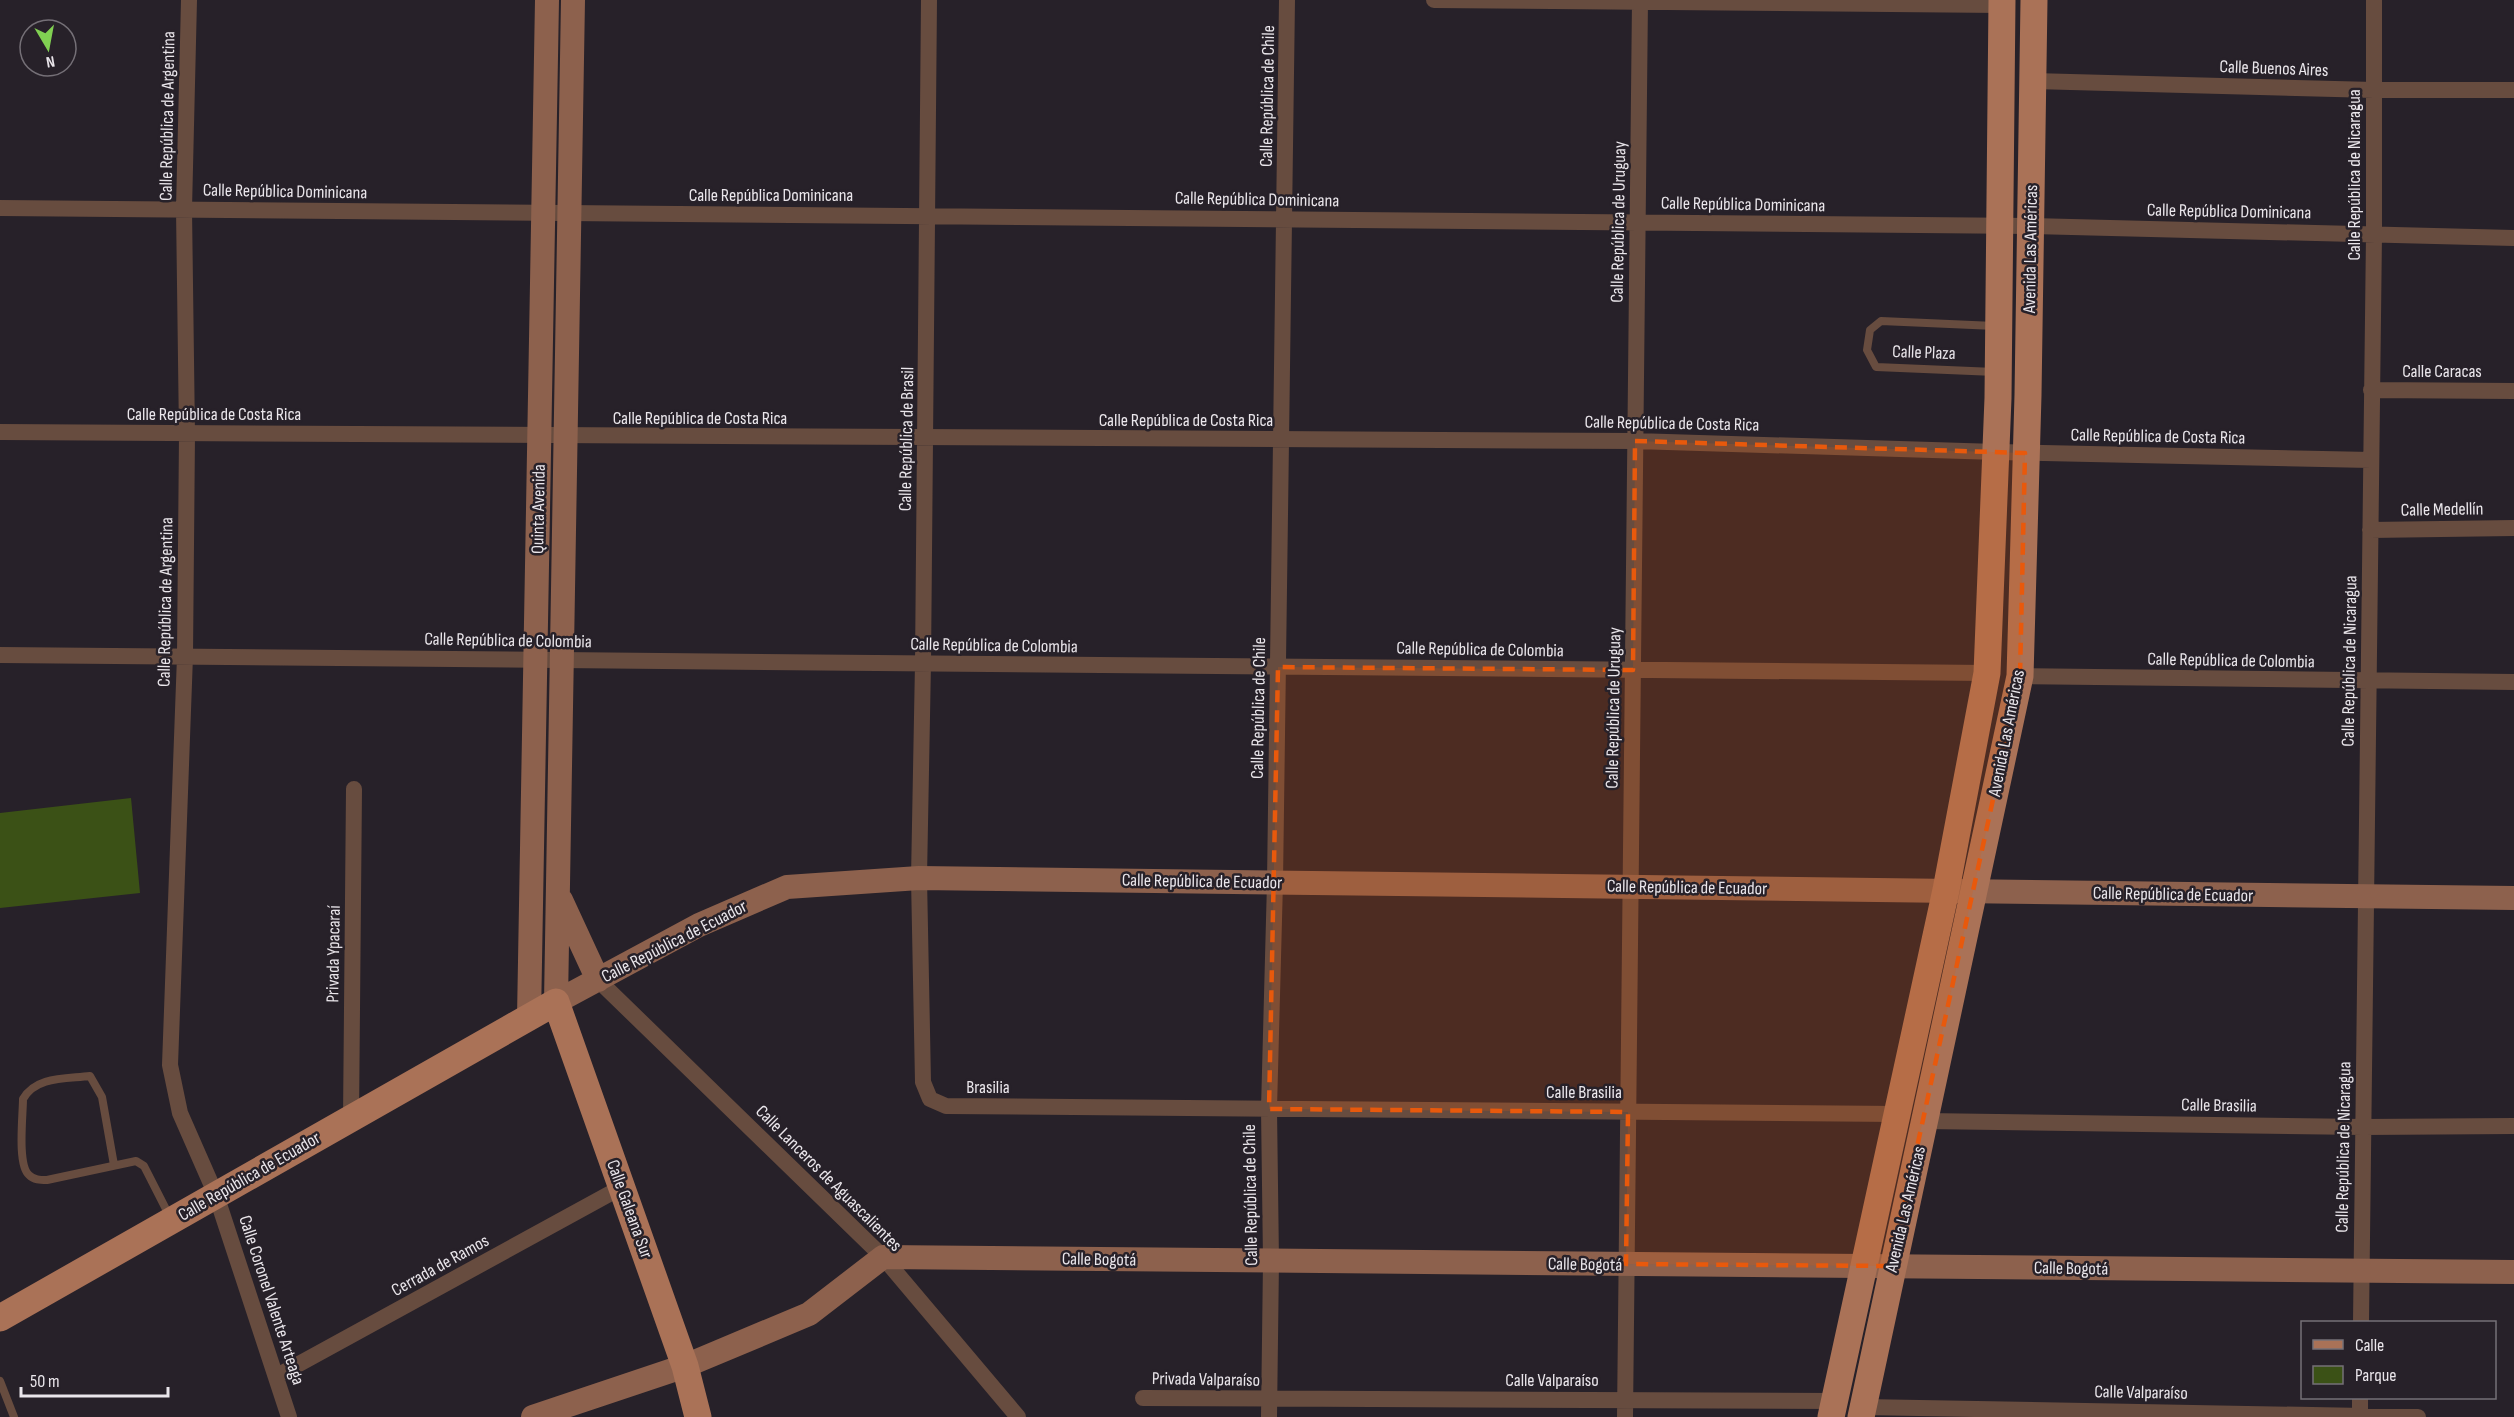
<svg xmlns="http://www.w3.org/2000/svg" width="2514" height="1417" viewBox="0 0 2514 1417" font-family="'Sofia Sans Condensed',sans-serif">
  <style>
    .green { fill: #3b5116 }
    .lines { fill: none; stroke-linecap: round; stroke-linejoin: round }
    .lane { stroke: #674c3f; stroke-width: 8 }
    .street { stroke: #674c3f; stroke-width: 16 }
    .secondary { stroke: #8d614d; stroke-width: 24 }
    .primary { stroke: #aa7257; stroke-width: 27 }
    .marked { fill: #e8590c; fill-opacity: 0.2; stroke: #e8590c; stroke-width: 4.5; stroke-dasharray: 12 8; stroke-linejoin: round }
    .labels { text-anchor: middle; stroke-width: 5; stroke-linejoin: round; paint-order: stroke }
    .street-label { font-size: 18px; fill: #eae6eb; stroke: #272129 }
  </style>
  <rect width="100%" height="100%" fill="#272129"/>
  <path class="green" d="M131,798L140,893L0,908V813Z"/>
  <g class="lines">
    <path class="lane" d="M1995,372L1876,367L1867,350L1870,330L1881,321L1995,326
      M114,1165L102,1097L90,1076C66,1079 36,1076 23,1099C23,1115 17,1165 29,1175C34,1180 40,1180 47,1180L136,1161L144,1166L170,1217
      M0,1381L14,1417"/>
    <path class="street" d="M189,0L184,209L187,434L185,656L170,1065L180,1113L216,1195L289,1417
      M929,0L923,663L919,878L923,1082L930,1099L946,1106L1898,1114
      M1434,0L2002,5
      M2033,81L2374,90H2514
      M0,208L2030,226L2514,238
      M2371,390L2514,391
      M0,432L1635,441L1997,452L2371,460
      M2370,530L2514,528
      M0,655L1987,673
      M2020,676L2514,682
      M598,980L883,1257L1018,1417
      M351,1119L354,789
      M1924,1121L2363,1127L2514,1126
      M2361,1322L2374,234V0
      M277,1376L622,1187
      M1143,1398L1835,1401
      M1863,1407L2418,1417
      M2360,1415V1398
      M1269,1417L1271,1261L1269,1109L1275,882L1287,0
      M1625,1417L1640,0"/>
    <path class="secondary" d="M573,0L556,1002L699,925L787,887L919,878L2514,898
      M561,900L598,980
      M529,1018L547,0
      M533,1417L685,1366L809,1314L883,1257L2514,1272"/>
    <path class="primary" d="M0,1318L556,1002L685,1366L698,1417
      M1831,1417L1946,890L1987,673L1998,398L2002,0
      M1861,1417L2020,676L2028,395L2034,0"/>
  </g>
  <path class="marked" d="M1635,441L2025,453L2020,676L1891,1266L1626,1264L1628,1112L1269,1109L1278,667L1633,670Z"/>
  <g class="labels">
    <g class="street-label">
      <text transform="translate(2274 68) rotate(2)" y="6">Calle Buenos Aires</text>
      <text transform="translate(1267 96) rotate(-89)" y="6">Calle República de Chile</text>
      <text transform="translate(167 116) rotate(-89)" y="6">Calle República de Argentina</text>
      <text transform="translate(2354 175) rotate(-90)" y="6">Calle República de Nicaragua</text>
      <text transform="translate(285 191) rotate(1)" y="6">Calle República Dominicana</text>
      <text x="771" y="201">Calle República Dominicana</text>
      <text transform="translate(1257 199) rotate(1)" y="6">Calle República Dominicana</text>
      <text transform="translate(1743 204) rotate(1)" y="6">Calle República Dominicana</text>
      <text transform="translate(2229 211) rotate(1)" y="6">Calle República Dominicana</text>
      <text transform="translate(1618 222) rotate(-89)" y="6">Calle República de Uruguay</text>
      <text transform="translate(2030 249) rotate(-89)" y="6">Avenida Las Américas</text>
      <text transform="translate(1924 352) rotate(2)" y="6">Calle Plaza</text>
      <text x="2442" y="377">Calle Caracas</text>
      <text x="214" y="420">Calle República de Costa Rica</text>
      <text x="700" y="424">Calle República de Costa Rica</text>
      <text x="1186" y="426">Calle República de Costa Rica</text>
      <text transform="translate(1672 423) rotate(1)" y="6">Calle República de Costa Rica</text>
      <text transform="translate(2158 436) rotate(1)" y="6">Calle República de Costa Rica</text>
      <text transform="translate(906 439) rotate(-89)" y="6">Calle República de Brasil</text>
      <text transform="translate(538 509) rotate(-89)" y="6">Quinta Avenida</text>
      <text transform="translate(2442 509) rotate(-1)" y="6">Calle Medellín</text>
      <text transform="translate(165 602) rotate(-89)" y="6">Calle República de Argentina</text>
      <text transform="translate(508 640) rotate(1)" y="6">Calle República de Colombia</text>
      <text transform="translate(994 645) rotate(1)" y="6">Calle República de Colombia</text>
      <text transform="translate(1480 649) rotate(1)" y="6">Calle República de Colombia</text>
      <text transform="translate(2231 660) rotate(1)" y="6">Calle República de Colombia</text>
      <text transform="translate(2349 661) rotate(-89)" y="6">Calle República de Nicaragua</text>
      <text transform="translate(1258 708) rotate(-89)" y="6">Calle República de Chile</text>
      <text transform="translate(1613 708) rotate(-89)" y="6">Calle República de Uruguay</text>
      <text transform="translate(2006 733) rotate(-79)" y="6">Avenida Las Américas</text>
      <text transform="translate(1202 881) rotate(1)" y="6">Calle República de Ecuador</text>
      <text transform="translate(1687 887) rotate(1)" y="6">Calle República de Ecuador</text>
      <text transform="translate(2173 894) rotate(1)" y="6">Calle República de Ecuador</text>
      <text transform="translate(674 941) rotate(-27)" y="6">Calle República de Ecuador</text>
      <text transform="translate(333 954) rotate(-89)" y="6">Privada Ypacaraí</text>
      <text x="988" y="1093">Brasilia</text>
      <text x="1584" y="1098">Calle Brasilia</text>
      <text transform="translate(2219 1105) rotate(1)" y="6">Calle Brasilia</text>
      <text transform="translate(2343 1147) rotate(-89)" y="6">Calle República de Nicaragua</text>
      <text transform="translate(249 1176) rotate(-30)" y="6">Calle República de Ecuador</text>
      <text transform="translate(829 1178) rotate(45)" y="6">Calle Lanceros de Aguascalientes</text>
      <text transform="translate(1250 1195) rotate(-91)" y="6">Calle República de Chile</text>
      <text transform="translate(630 1209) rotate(70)" y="6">Calle Galeana Sur</text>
      <text transform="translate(1905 1209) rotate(-77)" y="6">Avenida Las Américas</text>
      <text transform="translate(1099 1259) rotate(1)" y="6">Calle Bogotá</text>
      <text transform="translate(1585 1264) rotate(1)" y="6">Calle Bogotá</text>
      <text transform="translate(440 1265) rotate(-29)" y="6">Cerrada de Ramos</text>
      <text transform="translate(2071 1268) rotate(1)" y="6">Calle Bogotá</text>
      <text transform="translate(272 1300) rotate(72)" y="6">Calle Coronel Valente Arteaga</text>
      <text transform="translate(1206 1379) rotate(1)" y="6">Privada Valparaíso</text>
      <text x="1552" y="1386">Calle Valparaíso</text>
      <text transform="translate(2141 1392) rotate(1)" y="6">Calle Valparaíso</text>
    </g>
  </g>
  <rect x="2301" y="1321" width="195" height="78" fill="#272129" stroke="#757077" stroke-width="1.5"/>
  <rect x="2313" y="1340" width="30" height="9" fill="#aa7257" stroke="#757077" stroke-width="1.5"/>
  <text x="2355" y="1351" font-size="18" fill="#eae6eb">Calle</text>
  <rect x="2313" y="1366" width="30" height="18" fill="#3b5116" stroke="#757077" stroke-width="1.5"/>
  <text x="2355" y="1381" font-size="18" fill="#eae6eb">Parque</text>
  <g transform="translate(48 48) rotate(170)"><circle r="28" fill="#272129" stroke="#757077" stroke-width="1.5"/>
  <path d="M0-4.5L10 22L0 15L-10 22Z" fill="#80d052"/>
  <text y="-9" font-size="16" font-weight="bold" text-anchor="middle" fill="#eae6eb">N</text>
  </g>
  <path d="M21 1387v9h147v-9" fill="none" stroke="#eae6eb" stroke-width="3"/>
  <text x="30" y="1387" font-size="18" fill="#eae6eb" stroke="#272129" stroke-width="4.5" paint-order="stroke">50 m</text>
</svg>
